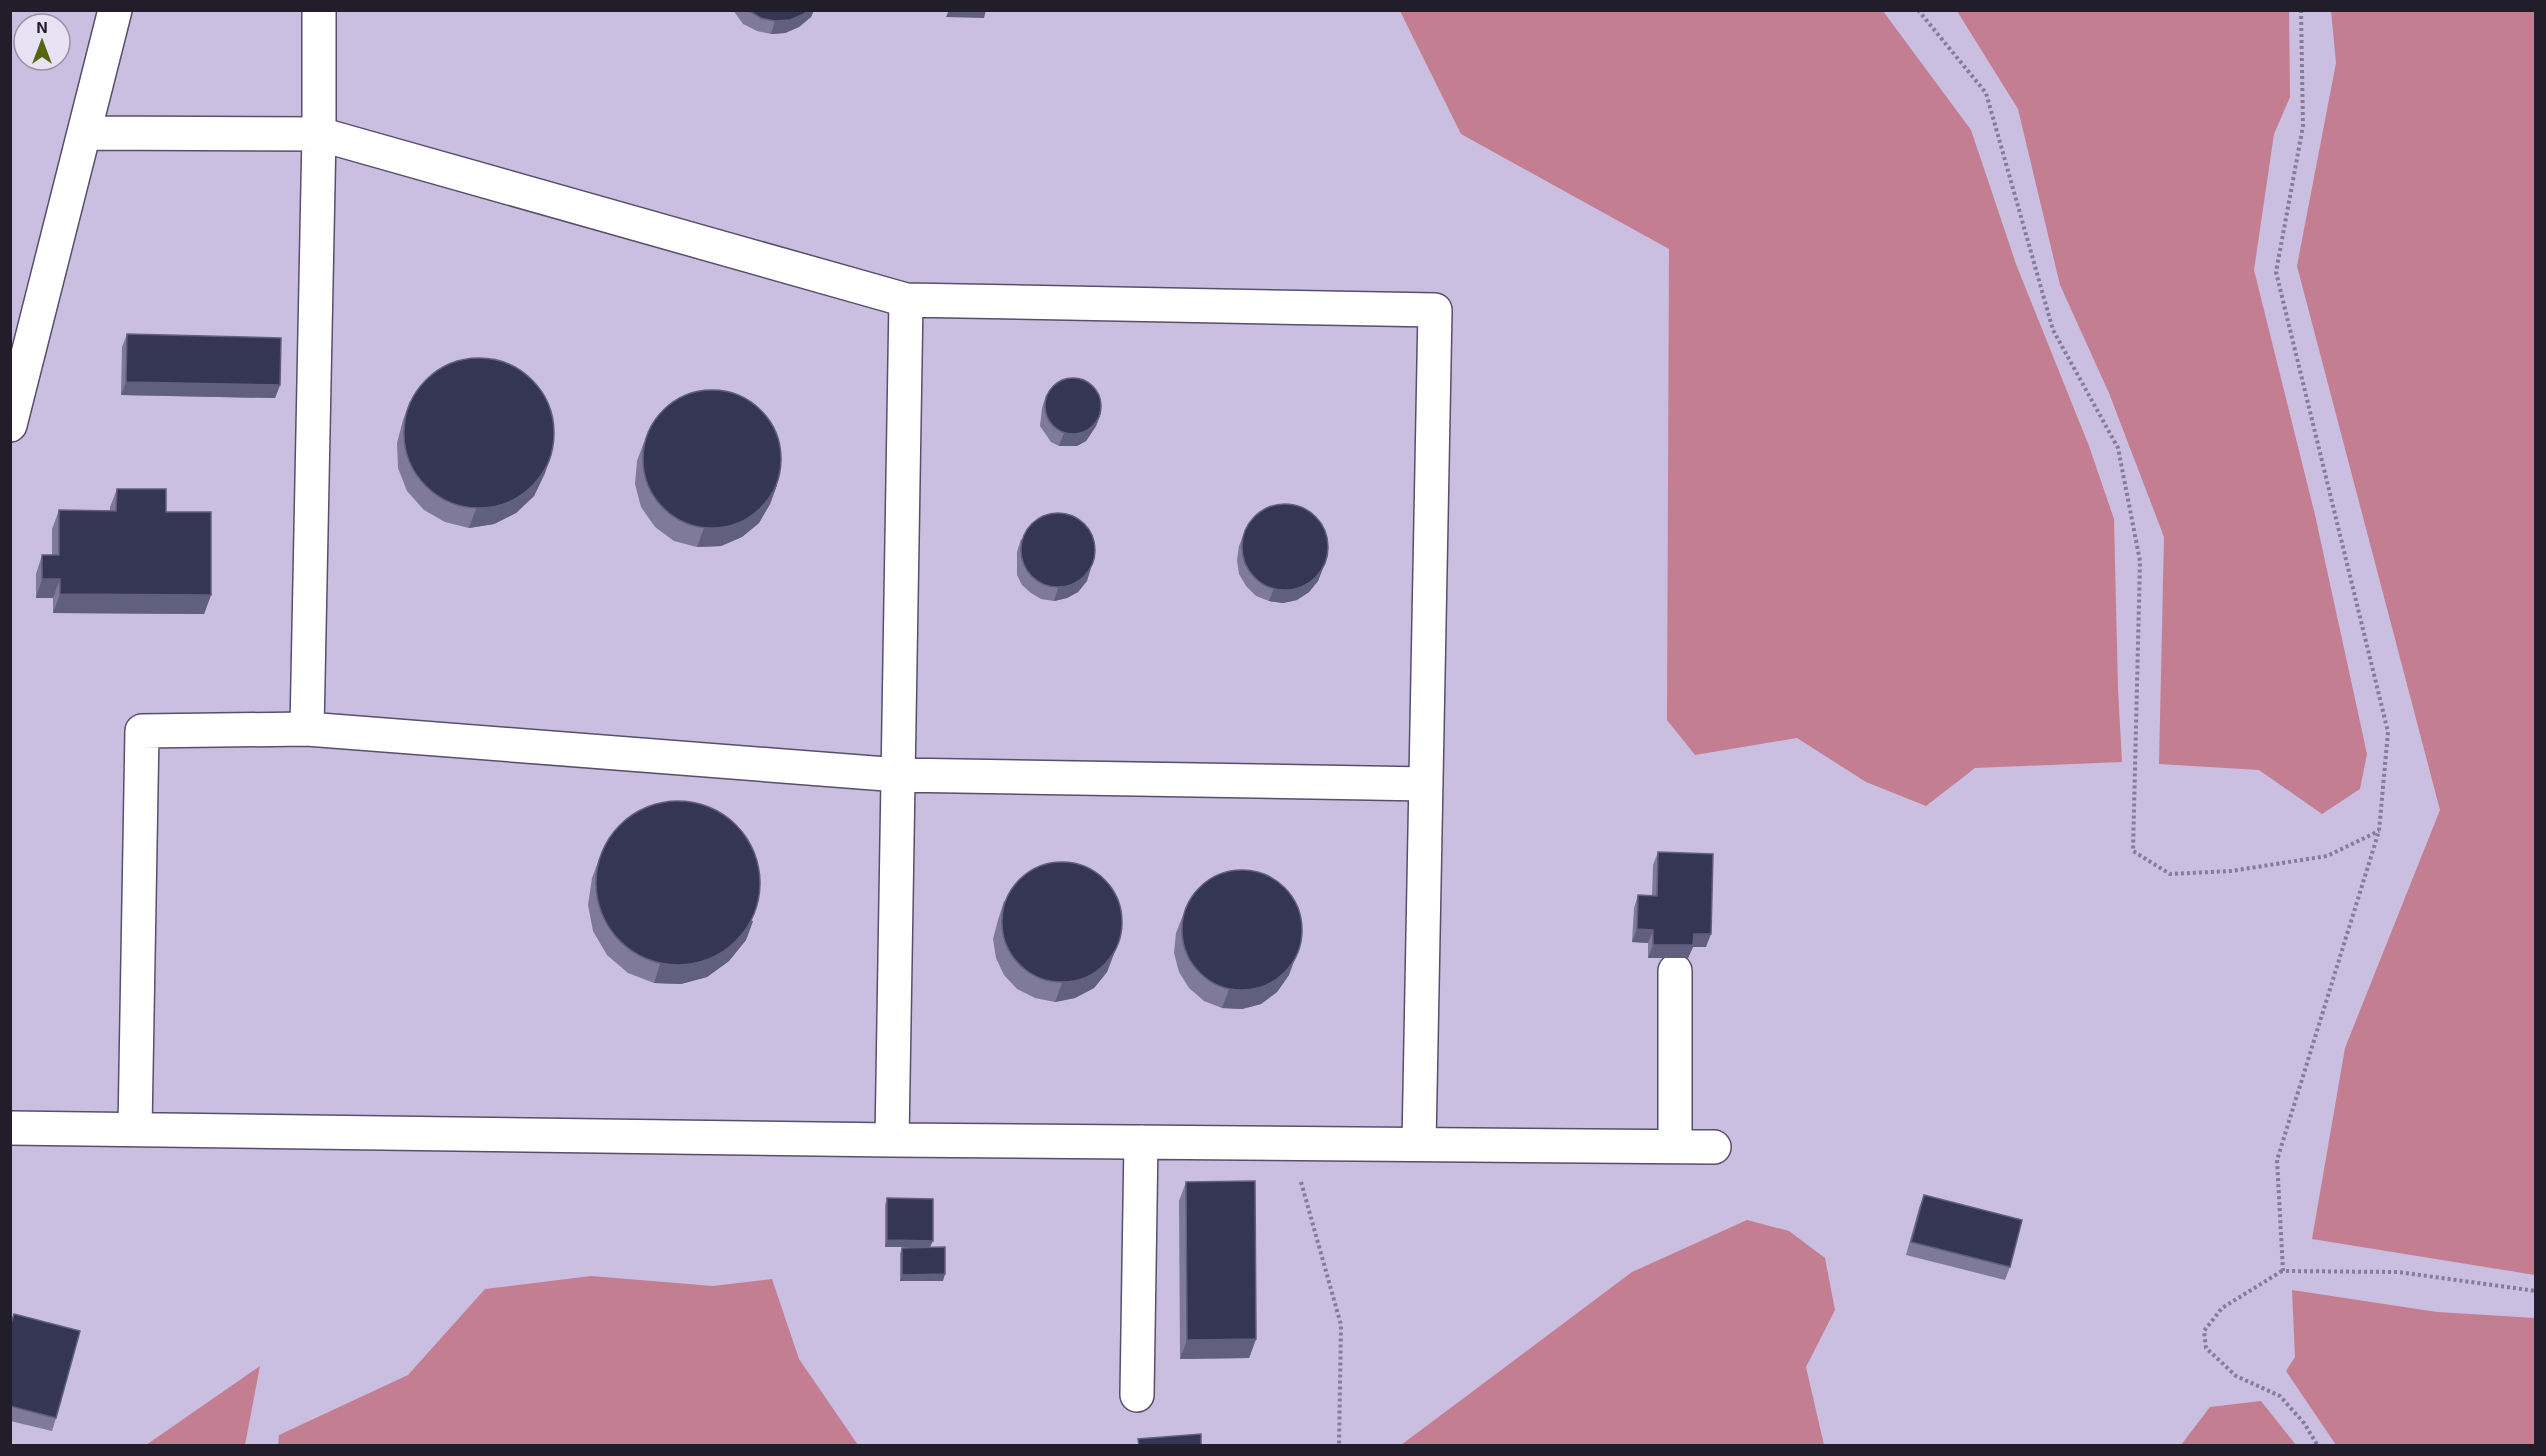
<svg xmlns="http://www.w3.org/2000/svg" width="2546" height="1456" viewBox="0 0 2546 1456" font-family="'Exo 2',sans-serif">
  <style>
    .green { fill: #c37e92 }
    .lines { fill: none; stroke-linecap: round; stroke-linejoin: round }
    .minor-casing { stroke: #594e6c; stroke-width: 36 }
    .path { stroke: #857c97; stroke-width: 4; stroke-dasharray: 3 3; stroke-linecap: butt }
    .minor { stroke: #fff; stroke-width: 33 }
    .wall { fill: #7f7a9a }
    .shaded-wall { fill: #615f7e }
    .building { fill: #343653; stroke: #615f7e; stroke-width: 1.5 }
  </style>
  <rect width="100%" height="100%" fill="#cabee1"/>
  <path class="green" d="M1400,11H1883L1971,130L2016,264L2089,446L2114,519L2118,689L2122,762L1975,768L1926,806L1866,782L1797,738L1695,755L1667,720L1669,249L1461,134Z
    M1957,11H2289L2290,97L2274,134L2254,270L2315,515L2367,754L2360,789L2322,814L2259,770L2159,764L2164,537L2109,393L2060,285L2018,109Z
    M2331,11H2535V1275L2312,1239L2345,1048L2440,810L2297,266L2336,63Z
    M1747,1220L1789,1231L1825,1258L1835,1310L1806,1367L1824,1445H1401L1632,1272Z
    M591,1276L713,1286L772,1279L799,1359L858,1445H278L279,1435L408,1375L485,1289Z
    M2292,1290L2437,1312L2535,1318V1445H2336L2286,1371L2295,1357Z
    M260,1366L245,1445H146Z
    M2261,1401L2296,1445H2181L2210,1407Z"/>
  <g class="lines">
    <defs>
      <path id="minor" d="M85,133L319,134L906,300L892,1140
        M906,300L1435,310L1419,1144
        M10,425L115,10
        M307,729L319,134V10
        M1675,971V1146
        M10,1128L892,1140L1714,1147
        M135,1128L142,731L307,729L899,775L1426,784
        M1137,1395L1141,1142"/>
    </defs>
    <use href="#minor" class="minor-casing"/>
    <path class="path" d="M1918,10L1986,93L2053,330L2118,448L2140,561L2133,851L2170,874L2231,871L2327,856L2379,831
      M2301,10L2303,126L2276,272L2388,732L2379,831L2277,1160L2283,1271L2398,1272L2536,1291
      M1301,1182L1341,1325L1339,1446
      M2282,1271L2222,1308L2204,1331L2206,1348L2236,1376L2280,1396L2304,1423L2318,1446"/>
    <use href="#minor" class="minor"/>
  </g>
  <path class="wall" d="M733,10H814L811,17L799,27L785,33L771,34L757,31L743,24Z
    M127,334L280,385L275,398L121,395L122,347Z
    M1046,395L1101,413L1096,426L1086,441L1077,446H1059L1051,442L1040,426L1042,408Z
    M410,401L545,473L534,496L516,513L494,524L469,528L445,522L424,510L407,491L398,468L397,443L403,420Z
    M644,442L777,485L770,504L759,523L742,537L721,546L697,547L674,541L655,527L641,507L635,484L637,461Z
    M117,489L166,512L211,595L204,614L53,613V598H36V574L42,555H52V529L59,510L110,511V507Z
    M1244,533L1328,554L1318,581L1309,592L1297,600L1283,603L1269,601L1256,596L1246,586L1239,574L1237,560L1239,546Z
    M1021,539L1087,581L1078,592L1067,598L1054,601L1041,599L1031,593L1022,585L1017,575V552Z
    M1658,852L1706,947H1693L1688,958H1648V943L1632,942L1634,908L1638,895L1652,896L1653,865Z
    M599,859L753,921L746,940L729,961L707,977L681,984L654,983L628,973L607,955L593,931L588,905L592,878Z
    M1004,901L1121,935L1107,972L1094,988L1075,998L1055,1002L1035,998L1017,989L1004,975L996,958L993,939L998,920Z
    M1183,915L1289,975L1277,992L1261,1004L1242,1009L1222,1008L1204,1001L1189,988L1179,972L1174,953L1176,933Z
    M1186,1182L1256,1339L1249,1358L1180,1359L1179,1201Z
    M1924,1195L2010,1267L2005,1280L1906,1255L1919,1208Z
    M887,1198L930,1247L943,1281H900V1254L902,1248L926,1247H885V1205Z
    M14,1314L56,1418L52,1431L10,1421V1323Z"/>
  <path class="shaded-wall" d="M808,10H814L811,17L799,27L785,33L771,34L775,21Z
    M949,10H986L984,18L946,17Z
    M126,382L280,385L275,398L121,395Z
    M1101,413L1096,426L1086,441L1077,446H1059L1064,433Z
    M552,454L545,473L534,496L516,513L494,524L469,528L476,509Z
    M777,485L770,504L759,523L742,537L721,546L697,547L704,528Z
    M1091,568L1087,581L1078,592L1067,598L1054,601L1058,588Z
    M1323,568L1318,581L1309,592L1297,600L1283,603L1269,601L1274,588Z
    M42,579H60L53,598H36Z
    M60,594L211,595L204,614L53,613Z
    M753,921L746,940L729,961L707,977L681,984L654,983L660,964Z
    M1637,929L1653,930L1648,943L1632,942Z
    M1694,934H1711L1706,947H1693L1688,958H1648L1653,945Z
    M1121,935L1107,972L1094,988L1075,998L1055,1002L1062,983Z
    M1296,956L1289,975L1277,992L1261,1004L1242,1009L1222,1008L1229,989Z
    M887,1240L933,1241L930,1247H885Z
    M945,1274L943,1281H900L902,1275Z
    M1256,1339L1249,1358L1180,1359L1187,1340Z"/>
  <path class="building" d="M808,10L804,14L790,20L775,21L761,18L748,10Z
    M127,334L281,338L280,385L126,382Z
    M404 433a75 75 0 1 1 150 0a75 75 0 1 1-150 0Z
    M1045 406a28 28 0 1 1 56 0a28 28 0 1 1-56 0Z
    M643 459a69 69 0 1 1 138 0a69 69 0 1 1-138 0Z
    M117,489H166V512H211V595L60,594V579H42V555H59V510L116,511Z
    M1242 547a43 43 0 1 1 86 0a43 43 0 1 1-86 0Z
    M1021 550a37 37 0 1 1 74 0a37 37 0 1 1-74 0Z
    M596 883a82 82 0 1 1 164 0a82 82 0 1 1-164 0Z
    M1658,852L1713,854L1711,934H1694L1693,945H1653V930L1637,929L1638,895L1657,896Z
    M1002 922a60 60 0 1 1 120 0a60 60 0 1 1-120 0Z
    M1182 930a60 60 0 1 1 120 0a60 60 0 1 1-120 0Z
    M1255,1181L1256,1339L1187,1340L1186,1182Z
    M1924,1195L2022,1220L2010,1267L1911,1242Z
    M887,1198L933,1199V1241L887,1240Z
    M945,1247V1274L902,1275V1248Z
    M14,1314L80,1331L56,1418L10,1406V1327Z
    M1201,1434V1446H1139L1138,1439Z"/>
  <rect width="2546" height="1456" fill="none" stroke="#211d2a" stroke-width="24"/>
  <g transform="translate(42 42)"><circle r="28" fill="#e7e2f4" stroke="#9893a3" stroke-width="1.5"/>
  <path d="M0-4.5L10 22L0 15L-10 22Z" fill="#566610"/>
  <text y="-9" font-size="16" font-weight="bold" text-anchor="middle" fill="#211d2a">N</text>
  </g>
</svg>
